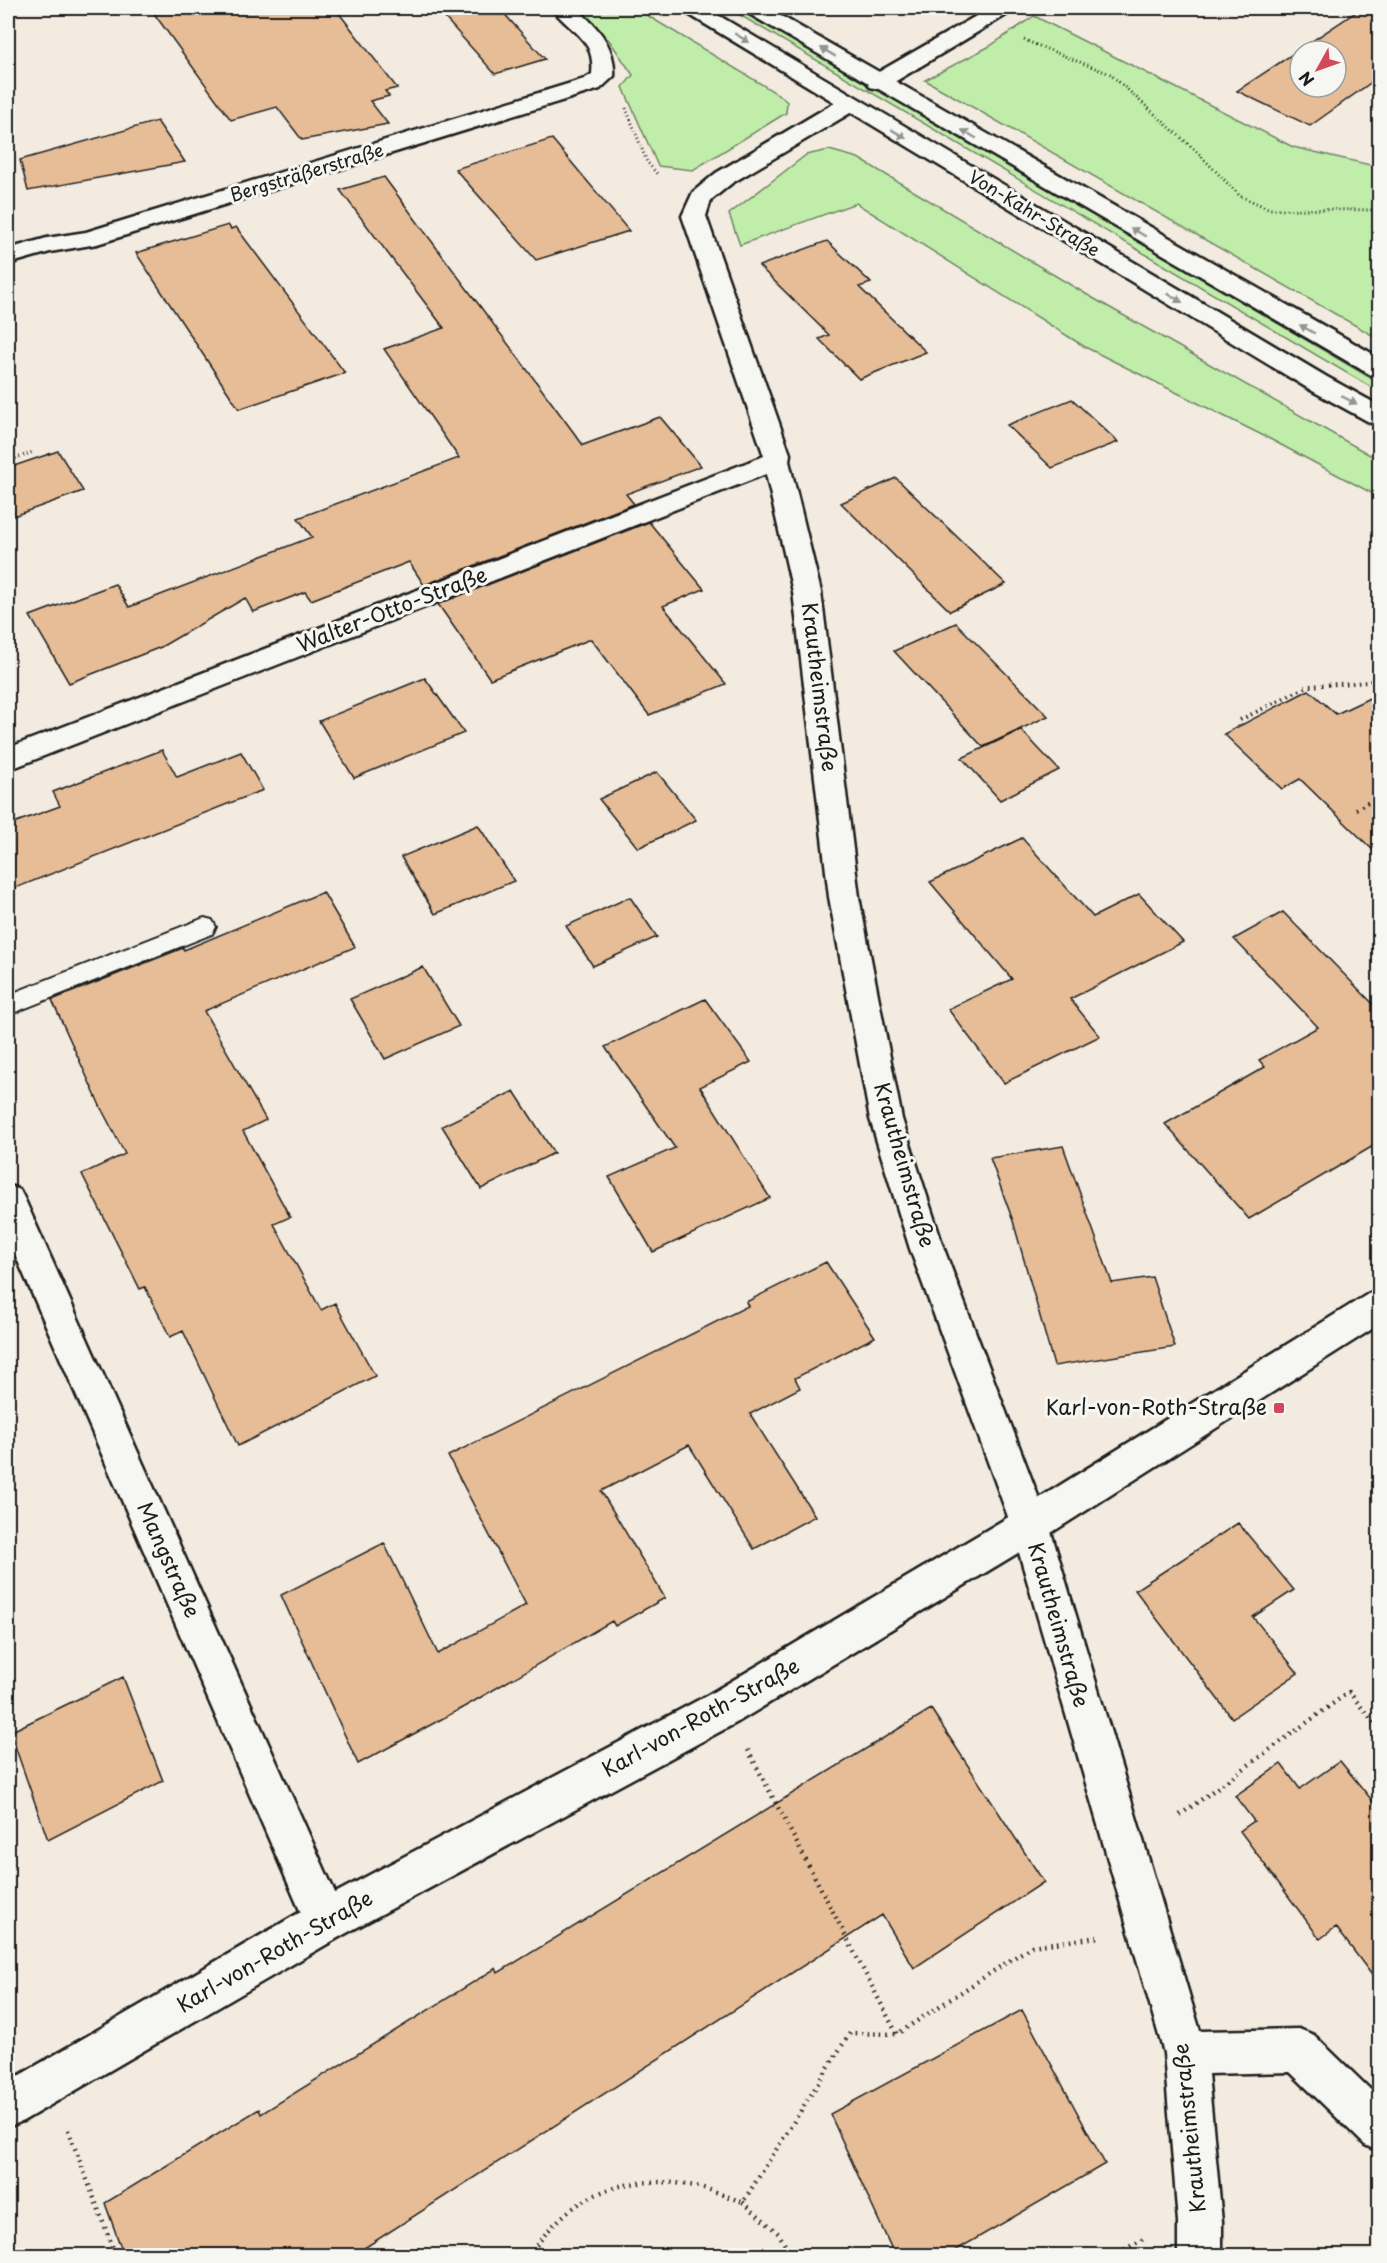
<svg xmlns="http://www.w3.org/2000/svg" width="1387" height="2263" viewBox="0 0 1387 2263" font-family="'Playpen Sans',sans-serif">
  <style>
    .green { fill: #c0edaa; stroke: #6e8463; stroke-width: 1.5 }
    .building { fill: #e6bd97; stroke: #1c1c1c; stroke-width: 1.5; fill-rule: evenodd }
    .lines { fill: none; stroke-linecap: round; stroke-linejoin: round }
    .service-casing { stroke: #1c1c1c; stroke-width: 4 }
    .minor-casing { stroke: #1c1c1c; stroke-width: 5 }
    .tertiary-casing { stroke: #1c1c1c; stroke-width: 5 }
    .secondary-casing { stroke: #1c1c1c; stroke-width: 5 }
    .path-far2 { stroke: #1c1c1c; stroke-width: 3; stroke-dasharray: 1 3; stroke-linecap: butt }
    .path-far1 { stroke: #1c1c1c; stroke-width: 4; stroke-dasharray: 1.5 4.5; stroke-linecap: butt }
    .path { stroke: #1c1c1c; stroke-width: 4.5; stroke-dasharray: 1.5 5; stroke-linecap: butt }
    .service { fill: #f6f6f2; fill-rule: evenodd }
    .minor { fill: #f6f6f2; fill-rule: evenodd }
    .tertiary { fill: #f6f6f2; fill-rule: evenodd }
    .secondary { fill: #f6f6f2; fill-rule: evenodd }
    .oneway { fill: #949492 }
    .poi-dot { fill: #d1495b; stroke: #f6f6f2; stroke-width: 2 }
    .labels { text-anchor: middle; stroke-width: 6; stroke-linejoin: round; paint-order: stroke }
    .far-street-label { font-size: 18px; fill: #1c1c1c; stroke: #f6f6f2 }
    .street-label { font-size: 21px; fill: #1c1c1c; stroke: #f6f6f2 }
    .poi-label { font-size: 21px; fill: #1c1c1c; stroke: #f6f6f2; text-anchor: end }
  </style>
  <rect width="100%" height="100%" fill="#f3ebe0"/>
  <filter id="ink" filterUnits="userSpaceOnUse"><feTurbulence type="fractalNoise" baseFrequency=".0167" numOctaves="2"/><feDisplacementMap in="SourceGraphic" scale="12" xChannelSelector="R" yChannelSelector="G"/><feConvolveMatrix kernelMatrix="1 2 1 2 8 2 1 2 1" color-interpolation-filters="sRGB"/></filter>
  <g filter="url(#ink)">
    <path class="green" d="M576,8H635L781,96L787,102L786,113L693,170L658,166L623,87L633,75L609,40Z
      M728,8H743L1379,383V392Z
      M1034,16L1293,147L1379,167V339L925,80L990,46Z
      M829,150L858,158L1091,297L1379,460V497L1268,438L1085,347L856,203L740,245L729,214L806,155Z"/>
    <path class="building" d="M150,8H335L397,88L385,91L389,96L370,101L388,124L302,140L277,107L231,120Z
      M436,8H499L545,59L495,74Z
      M1362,8H1380V76L1310,126L1237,91ZM1300,51H1336V87H1300Z
      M157,121L185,162L28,191L20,160Z
      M552,139L629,231L536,260L455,169Z
      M384,177L583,445L660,417L701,466L626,494L634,504L424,585L409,562L311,600L305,592L253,612L245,598L161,647L69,683L30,616L115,584L129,607L312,537L298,518L459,458L384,349L444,328L340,190Z
      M228,225L231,229L236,227L345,373L239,409L136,253Z
      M827,241L871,283L859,287L926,352L859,379L819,339L829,335L759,266Z
      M1072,399L1118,442L1052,468L1007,425Z
      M58,451L83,491L8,518V468Z
      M896,478L1006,584L950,611L841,503Z
      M649,522L704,589L663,606L726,684L649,715L591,639L490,679L438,604Z
      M956,623L1048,716L983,747L894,651Z
      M425,678L464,733L354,778L319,721Z
      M1309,690L1336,714L1380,693V857L1300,779L1282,789L1224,734Z
      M1021,730L1059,770L1000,800L962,758Z
      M162,750L177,777L241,752L263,790L8,891V825L60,806L53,792Z
      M657,772L696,820L638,848L599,799Z
      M478,825L514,881L435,914L401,857Z
      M1022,838L1093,917L1139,894L1183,942L1070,999L1100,1036L1004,1083L948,1009L1012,979L930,882Z
      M323,892L355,947L204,1011L266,1120L243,1131L290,1217L274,1224L321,1310L335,1303L375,1376L238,1446L183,1331L170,1337L145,1287L140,1289L82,1174L125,1154L101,1108L52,1000L183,948L184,950Z
      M630,897L657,937L593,966L566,926Z
      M1283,912L1380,1011V1142L1249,1219L1165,1124L1265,1067L1259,1060L1318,1027L1234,939Z
      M423,967L459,1026L385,1059L350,999Z
      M705,999L751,1062L700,1087L770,1198L653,1252L609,1177L675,1148L605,1047Z
      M514,1091L554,1153L481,1189L442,1126Z
      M1063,1146L1112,1283L1152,1277L1175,1347L1054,1366L1013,1221L990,1158Z
      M826,1262L875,1337L795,1378L800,1388L750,1414L815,1516L754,1549L689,1445L601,1491L665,1598L615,1626L612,1621L464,1707L358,1764L281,1595L384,1543L438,1654L526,1605L448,1456L748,1306L746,1302Z
      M1238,1523L1294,1590L1253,1617L1298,1673L1232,1718L1135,1590Z
      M123,1677L163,1781L48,1840L10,1732Z
      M931,1709L1044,1882L914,1968L882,1915L352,2256H124L105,2203L259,2109L261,2114L496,1968L498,1973Z
      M1340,1761L1380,1810V1986L1336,1927L1320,1939L1240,1831L1254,1821L1235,1796L1281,1764L1300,1789Z
      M1022,2010L1105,2164L946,2256H895L830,2114Z"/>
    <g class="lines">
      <defs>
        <path id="service" d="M204,918L212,920L216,927L212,934L8,1015V995Z"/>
        <path id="minor" d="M552,8H575C597,25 616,47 614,76L600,89L97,244L50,252L8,264V249L47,238L86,232L584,79L592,74C596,37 569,32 552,8Z
          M990,8H1015L1011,12L886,87L878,89L870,87L867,82L870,77Z
          M849,97L857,99L860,104L857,109L732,183L711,200L706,216L790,454L789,461L821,592L859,897L902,1119L944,1249L1049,1525L1200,2031L1299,2029L1314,2035L1380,2099V2152L1365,2145L1290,2072L1208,2074L1222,2222V2256H1178V2222L1164,2053L1011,1525L910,1249L870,1119L829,897L793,592L766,474L8,770V748L764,456L682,216L693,192L716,173L841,99Z
          M8,1185L20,1190L25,1200L341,1906L347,1921L341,1936L326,1942L311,1936L8,1238Z"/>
        <path id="tertiary" d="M1380,1290V1324L1043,1538L736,1723L341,1936L23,2121L8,2127V2082L311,1906L708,1695L1017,1512L1368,1294Z"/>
        <path id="secondary" d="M681,8H706L1327,377L1380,406V425L1371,423L1309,389L685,12Z
          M742,8H767L1380,358V377L1371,375L746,12Z"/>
      </defs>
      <use href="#service" class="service-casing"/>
      <use href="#minor" class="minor-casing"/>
      <use href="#tertiary" class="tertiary-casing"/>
      <use href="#secondary" class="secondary-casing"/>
      <path class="path-far2" d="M1024,40L1110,74L1196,151L1240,196L1270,209L1380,210
        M626,108L647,162L658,175
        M8,461L33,452"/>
      <path class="path-far1" d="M1240,720L1308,686L1369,682L1380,677
        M1356,809L1380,796"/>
      <path class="path" d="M748,1750L897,2034L1032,1946L1099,1937
        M1180,1815L1349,1692L1380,1730
        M68,2130L116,2256
        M743,2202L779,2234L791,2256
        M529,2256C569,2195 622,2172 695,2186C711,2189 727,2197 743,2202L850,2033L896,2034
        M1113,2256L1147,2237"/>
      <use href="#service" class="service"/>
      <use href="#minor" class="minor"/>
      <use href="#tertiary" class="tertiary"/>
      <use href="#secondary" class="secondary"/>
    </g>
    <defs><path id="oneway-solid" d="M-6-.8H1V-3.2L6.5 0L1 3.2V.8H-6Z" transform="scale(1.5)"/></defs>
    <g class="oneway">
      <use href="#oneway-solid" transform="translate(742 38) rotate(31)"/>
      <use href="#oneway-solid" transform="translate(828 52) rotate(-149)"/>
      <use href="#oneway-solid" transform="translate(899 134) rotate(31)"/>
      <use href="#oneway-solid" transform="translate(969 134) rotate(-150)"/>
      <use href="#oneway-solid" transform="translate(1138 232) rotate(-150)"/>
      <use href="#oneway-solid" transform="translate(1175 298) rotate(31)"/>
      <use href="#oneway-solid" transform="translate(1307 329) rotate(-150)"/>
      <use href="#oneway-solid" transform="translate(1349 400) rotate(28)"/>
    </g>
  </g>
  <rect class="poi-dot" x="1273" y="1402" width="12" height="12" rx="3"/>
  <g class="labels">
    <g class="far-street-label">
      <text transform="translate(307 173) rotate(-17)" y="6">Bergsträßerstraße</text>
      <text transform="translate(1034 214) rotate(31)" y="6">Von-Kahr-Straße</text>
    </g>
    <g class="street-label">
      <text transform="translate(392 610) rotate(-21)" y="7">Walter-Otto-Straße</text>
      <text transform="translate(819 687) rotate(83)" y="7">Krautheimstraße</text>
      <text transform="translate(904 1165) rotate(74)" y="7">Krautheimstraße</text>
      <text transform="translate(168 1560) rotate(66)" y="7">Mangstraße</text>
      <text transform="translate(1058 1625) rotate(74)" y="7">Krautheimstraße</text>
      <text transform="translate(701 1718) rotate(-29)" y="7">Karl-von-Roth-Straße</text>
      <text transform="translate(275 1952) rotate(-30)" y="7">Karl-von-Roth-Straße</text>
      <text transform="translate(1190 2128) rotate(-96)" y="7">Krautheimstraße</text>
    </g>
    <g class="poi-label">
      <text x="1267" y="1415">Karl-von-Roth-Straße</text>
    </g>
  </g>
  <rect width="1387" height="2263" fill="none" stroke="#f6f6f2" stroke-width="30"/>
  <rect x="15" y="15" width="1357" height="2233" fill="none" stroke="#1c1c1c" stroke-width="2" filter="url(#ink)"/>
  <g transform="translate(1318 69) rotate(230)"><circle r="28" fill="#f6f6f2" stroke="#9f9f9c" stroke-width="1.5"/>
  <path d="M0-4.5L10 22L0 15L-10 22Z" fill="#d1495b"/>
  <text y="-9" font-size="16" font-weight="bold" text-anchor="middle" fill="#1c1c1c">N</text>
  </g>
</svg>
